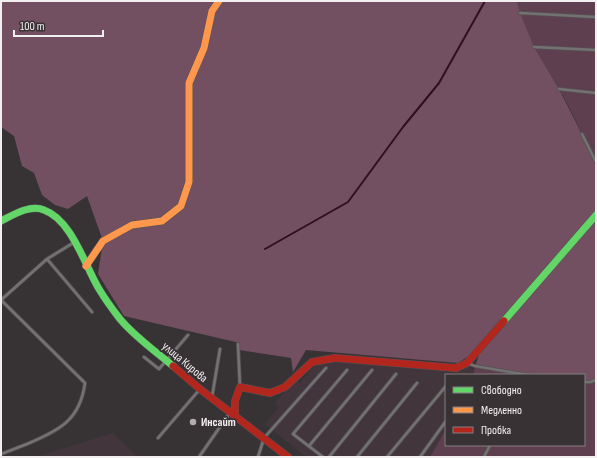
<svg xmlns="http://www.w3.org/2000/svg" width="597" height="458" viewBox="0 0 597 458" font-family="'Sofia Sans Condensed',sans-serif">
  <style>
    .built { fill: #42363c }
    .green { fill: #5e3f4f }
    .forest { fill: #735061 }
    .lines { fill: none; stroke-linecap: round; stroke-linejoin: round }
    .stream { stroke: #2e1021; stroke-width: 2 }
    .lane-casing { stroke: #555253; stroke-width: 4 }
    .fast-casing { stroke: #555253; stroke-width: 8 }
    .slow-casing { stroke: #555253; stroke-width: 8 }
    .jam-casing { stroke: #555253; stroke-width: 8 }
    .lane { stroke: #747172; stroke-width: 2.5 }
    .fast { stroke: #63d668; stroke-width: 7 }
    .slow { stroke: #ff974d; stroke-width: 7 }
    .jam { stroke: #b3261e; stroke-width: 7 }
    .poi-dot { fill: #b1adaf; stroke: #383235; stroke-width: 1.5 }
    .labels { text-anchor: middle; stroke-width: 3.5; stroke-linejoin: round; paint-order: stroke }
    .street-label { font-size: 12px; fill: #f3eff1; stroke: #383235 }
    .poi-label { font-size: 12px; font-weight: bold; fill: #f3eff1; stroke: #383235; text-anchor: start }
  </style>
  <rect width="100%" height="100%" fill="#373335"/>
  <path class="built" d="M336,362L455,372L468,366L475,371L473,375H446V429L430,457H306L265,424L279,407L275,403L295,380L300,383L315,365Z
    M113,433L137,457H36Z"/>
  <path class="green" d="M517,1H596V162C583,137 572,111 558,87C542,60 523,33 517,1Z
    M475,366L528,375H473Z
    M596,380V457H430L446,429V445H584V382Z"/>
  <path class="forest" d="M1,1H517L520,13L534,47L559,89L596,162V380L584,382V375H528L475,366L482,347L458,363L306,350L293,372L291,358L239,350L240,343L124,316L98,274L103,241L87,196L68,209L55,205L42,195L34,173L22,166L14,136L1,127Z"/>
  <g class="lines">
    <path class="stream" d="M265,249L348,202L403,127L439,83L485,1"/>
    <defs>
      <path id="lane" d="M520,13L596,17
        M534,47L596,50
        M559,89L596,93
        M582,134L596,162
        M47,259L92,312
        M1,300L47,259L73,243
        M238,344L240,387
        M144,357L159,369L188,335
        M467,363L475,366L528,375
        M584,382H590L596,380
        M212,397L220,349
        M158,438L200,389
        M309,446L372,370
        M1,454C10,451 19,447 27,444C60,430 80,420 85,383L1,300
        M199,457L229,414
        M258,457L264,438L326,368
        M323,457L293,434L347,370
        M329,457L396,374
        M357,457L417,383
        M387,457L446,386
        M420,457L446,421
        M484,457L490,445"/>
      <path id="fast" d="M1,221C13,215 30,204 44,210C72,220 85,266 99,289C105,299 113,310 120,319C135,337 155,351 173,366
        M504,321L596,215"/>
      <path id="slow" d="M86,266L103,241L132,225L162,221L181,206L189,182V83L204,48L212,11L219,1"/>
      <path id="jam" d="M173,366L200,389L288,457
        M235,415V401L240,387L270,393L285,387L312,362L335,358L456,368L467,363L504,321"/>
    </defs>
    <use href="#lane" class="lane-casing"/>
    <use href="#fast" class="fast-casing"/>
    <use href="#slow" class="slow-casing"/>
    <use href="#jam" class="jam-casing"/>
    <use href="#lane" class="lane"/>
    <use href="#fast" class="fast"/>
    <use href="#slow" class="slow"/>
    <use href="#jam" class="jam"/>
  </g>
  <circle class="poi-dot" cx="193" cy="422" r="4"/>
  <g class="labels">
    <g class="street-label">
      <text transform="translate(185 362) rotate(40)" y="4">улица Кирова</text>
    </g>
    <g class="poi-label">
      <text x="201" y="426">Инсайт</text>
    </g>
  </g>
  <rect width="597" height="458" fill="none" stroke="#f3eff1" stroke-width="4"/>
  <rect x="445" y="374" width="140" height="72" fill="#383235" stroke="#837e80"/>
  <rect x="453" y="387" width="20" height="6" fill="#63d668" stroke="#837e80"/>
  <text x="481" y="394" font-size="12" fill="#f3eff1">Свободно</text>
  <rect x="453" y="407" width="20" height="6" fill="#ff974d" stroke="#837e80"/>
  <text x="481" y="414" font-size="12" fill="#f3eff1">Медленно</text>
  <rect x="453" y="427" width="20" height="6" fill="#b3261e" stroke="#837e80"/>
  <text x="481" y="434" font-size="12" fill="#f3eff1">Пробка</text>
  <path d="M14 30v6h89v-6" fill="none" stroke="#f3eff1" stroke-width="2"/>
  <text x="20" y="30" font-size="12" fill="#f3eff1" stroke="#383235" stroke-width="3" paint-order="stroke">100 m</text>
</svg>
